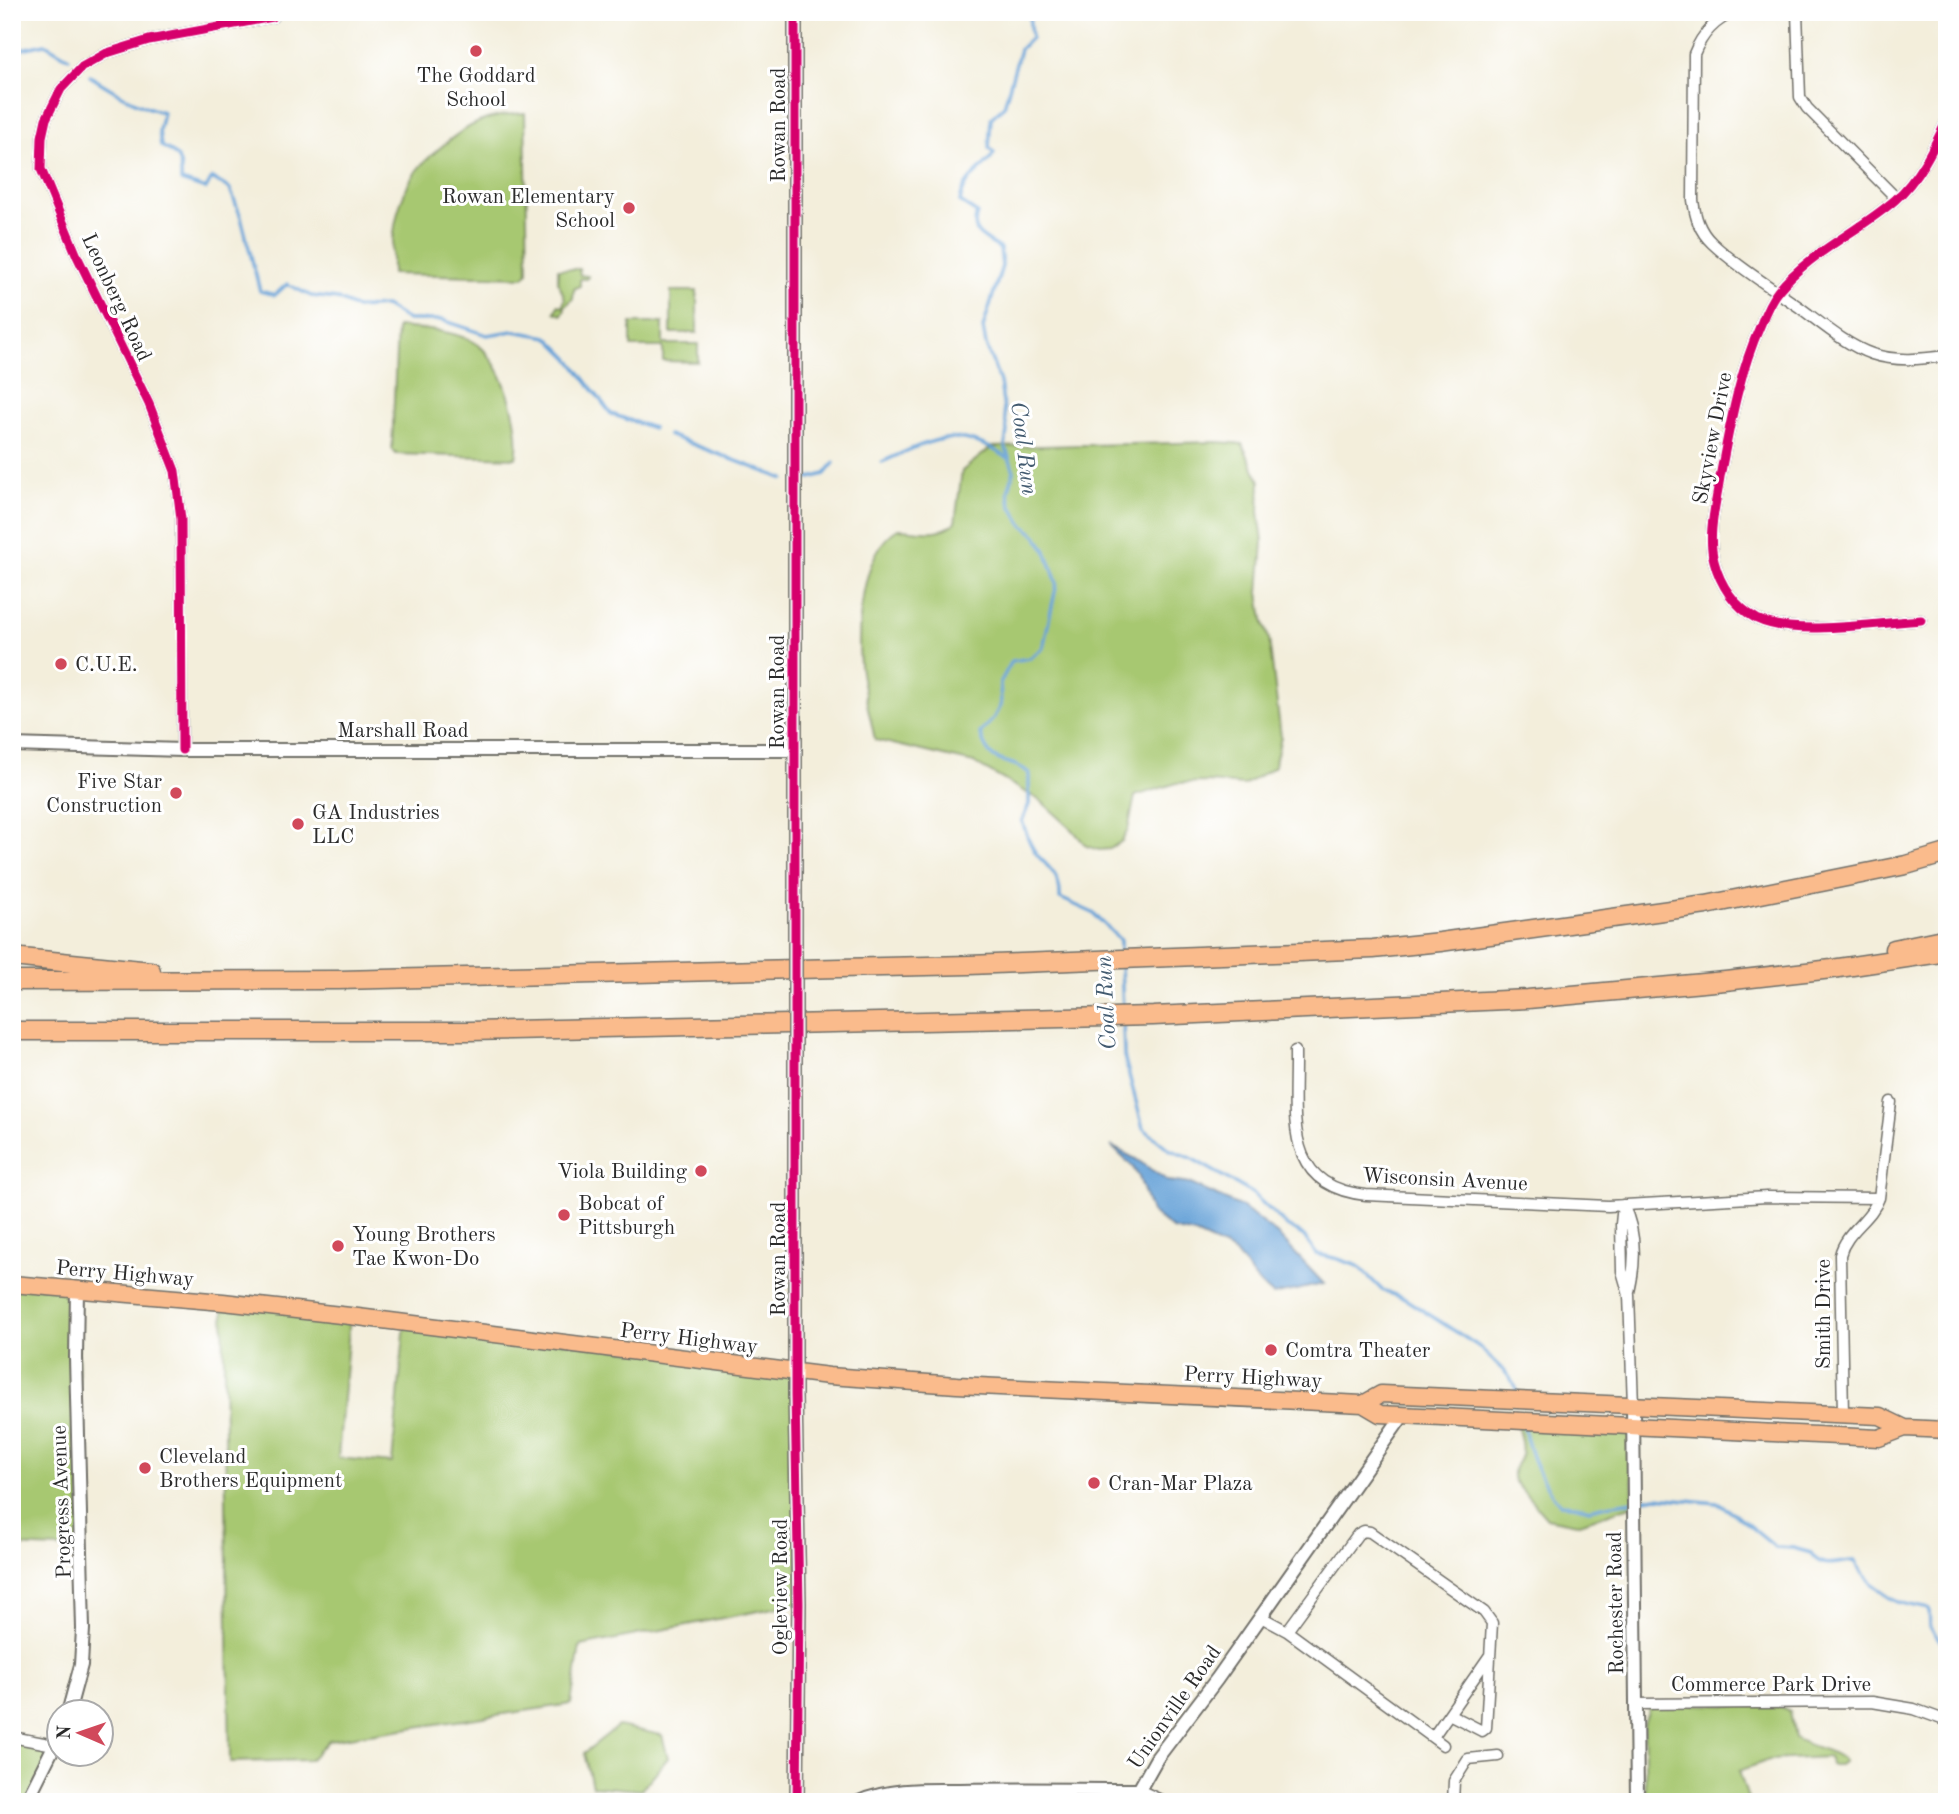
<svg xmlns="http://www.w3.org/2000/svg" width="1959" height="1814" viewBox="0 0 1959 1814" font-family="'Old Standard TT',serif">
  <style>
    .green { fill: #a7c871; stroke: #697a4e; stroke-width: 2 }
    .water { fill: #68a3d8; stroke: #4a6782; stroke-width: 2 }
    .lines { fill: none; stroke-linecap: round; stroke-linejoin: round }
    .stream { stroke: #68a3d8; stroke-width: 3.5 }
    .minor-casing { stroke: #716f69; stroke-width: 13 }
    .tertiary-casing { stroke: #716f69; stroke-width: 16 }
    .primary-casing { stroke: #716f69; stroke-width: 19 }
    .motorway-casing { stroke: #716f69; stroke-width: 21 }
    .minor { stroke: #fff; stroke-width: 10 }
    .tertiary { stroke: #fff; stroke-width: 12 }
    .primary { stroke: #fabb8c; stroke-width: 16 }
    .motorway { stroke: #fabb8c; stroke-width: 18 }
    .tertiary-bridge-casing { stroke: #716f69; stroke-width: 16; stroke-linecap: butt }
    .tertiary-bridge { stroke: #fff; stroke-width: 12 }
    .cycleway-casing { stroke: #fff; stroke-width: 13 }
    .cycleway { stroke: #d6006c; stroke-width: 9 }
    .poi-dot { fill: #d1495b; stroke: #fff; stroke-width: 2.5 }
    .labels { text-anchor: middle; stroke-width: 6; stroke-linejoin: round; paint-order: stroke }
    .poi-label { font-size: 21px; fill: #2b2b2b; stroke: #fff; text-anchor: start }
    .street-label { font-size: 21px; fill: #2b2b2b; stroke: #fff }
    .water-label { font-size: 23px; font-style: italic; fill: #435b70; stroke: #fff }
  </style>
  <rect width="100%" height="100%" fill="#fff"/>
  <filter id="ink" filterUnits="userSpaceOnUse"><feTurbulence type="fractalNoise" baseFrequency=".0143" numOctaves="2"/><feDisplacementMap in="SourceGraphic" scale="14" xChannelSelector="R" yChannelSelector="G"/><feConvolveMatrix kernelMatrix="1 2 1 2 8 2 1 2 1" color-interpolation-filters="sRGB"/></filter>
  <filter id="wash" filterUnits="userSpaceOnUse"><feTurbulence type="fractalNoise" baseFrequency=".00686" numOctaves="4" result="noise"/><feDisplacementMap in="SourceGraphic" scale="28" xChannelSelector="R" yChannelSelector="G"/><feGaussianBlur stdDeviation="1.57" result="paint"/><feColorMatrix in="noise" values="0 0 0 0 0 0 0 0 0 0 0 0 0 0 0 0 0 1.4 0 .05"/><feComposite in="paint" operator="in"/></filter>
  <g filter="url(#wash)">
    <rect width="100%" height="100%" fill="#f3eedb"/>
    <path class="green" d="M525,113L528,272L524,277L392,274C391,238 396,199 417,170C424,161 433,154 441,147C469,123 488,115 525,113Z
      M558,269H579L580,275L588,276L587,279H580V286L574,289L573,299L564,307L565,309L562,315L555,312L558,305L562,306L565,299L558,281Z
      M671,291H697V333H671Z
      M631,323H663V344H698V362L663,361V347H631Z
      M397,327C421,329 450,330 472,341C502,356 523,425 516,458L396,454L392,449Z
      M1219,442L1242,444L1260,481L1259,512L1263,542L1259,592L1263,620L1269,639L1281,737L1274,767L1244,785L1208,782L1177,783L1135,796L1128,830L1122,841L1110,849L1099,850L1086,846L1073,830L1041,801L974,763L875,740C870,715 863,690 860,665C857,627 861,550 898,529C918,529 938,537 955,523L962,471L992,447Z
      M12,1284L77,1289L81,1549L12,1546Z
      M223,1302L350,1316L338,1458L392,1463L405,1322L795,1372L799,1603L580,1646L571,1704L329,1740L310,1760L230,1762Z
      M1516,1421L1632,1426L1633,1505L1577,1524L1547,1518L1514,1481C1510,1468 1518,1466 1521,1455C1524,1445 1518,1430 1516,1421Z
      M1651,1703L1781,1707L1790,1711L1795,1738C1808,1747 1836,1750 1844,1761L1839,1765H1831L1829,1757L1769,1760L1739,1771L1749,1802H1646L1644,1724Z
      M618,1726L662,1735L668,1758L641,1790L592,1786L584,1753Z
      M12,1737L54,1745L28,1802H12Z"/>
    <path class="water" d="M1111,1146L1136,1159L1168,1181L1191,1184L1242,1207L1279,1236L1324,1284L1273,1295L1258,1282L1234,1252L1195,1234L1172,1229L1151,1212L1139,1177L1132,1166Z"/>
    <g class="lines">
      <path class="stream" d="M1029,12L1031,38L1020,49L1004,106L991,118L989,148L994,153C981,175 965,173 960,202L977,213C970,236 983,236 1000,249L1002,266L983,328L986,345L1000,382L1007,431L1005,446L1014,471L1008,492L1011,505L1022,524L1037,536L1046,551L1057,583L1043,648L1030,658L1012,661L1000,683L1001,704L993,719L980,733C992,772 1007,754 1029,773V804L1022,821C1026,833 1031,849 1040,858C1053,871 1061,879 1060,898L1093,913L1120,940V954
        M12,51L45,44L69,58
        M90,76C113,90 137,106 163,112L159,131L161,146C179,154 182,161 181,181L206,189L212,178L230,189L241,217L260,291L275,295L287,284L311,296L337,299L356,308L385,306L408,320H442L487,335L513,331L548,337L569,358L611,414L653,428
        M668,435L784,479
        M882,462C933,439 958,424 1009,459
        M803,480L825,474L834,463
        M1121,966L1123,1010
        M1123,1022L1124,1056L1143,1128L1170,1150L1191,1158L1252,1193L1287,1226L1304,1236L1316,1254L1335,1258L1358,1266L1382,1290L1405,1299L1478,1346L1507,1374L1516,1387L1517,1395
        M1524,1427C1530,1457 1540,1481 1560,1504L1574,1505L1590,1509L1607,1505L1657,1497L1717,1503L1735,1514L1775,1547L1793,1548L1811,1553C1821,1571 1838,1561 1855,1561C1863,1577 1880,1593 1896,1601C1903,1605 1920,1606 1929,1609L1930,1627L1942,1643L1947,1642"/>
    </g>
  </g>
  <g filter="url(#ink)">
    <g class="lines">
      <defs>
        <path id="minor" d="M1735,12C1714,20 1702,34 1694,54L1693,200C1695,216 1699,231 1712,243C1736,266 1772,288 1799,307C1821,323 1846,345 1872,354C1896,362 1922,359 1947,356
          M1797,12L1800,97L1807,108L1896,198
          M1921,620C1878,623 1794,637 1757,619C1735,607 1720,585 1714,561C1707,535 1716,504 1720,477C1730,424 1739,373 1761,324C1765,313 1770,301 1778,291C1809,253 1858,232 1895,200C1918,180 1934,147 1947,120
          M182,750L181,519L175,471L149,404L77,256L41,169L42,137L46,119L61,89L82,67L107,53L149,40L273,17
          M1295,1051C1296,1116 1281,1186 1366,1195L1608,1206L1767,1197L1879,1198
          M1623,1205L1621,1224L1622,1271L1629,1295L1633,1405
          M1623,1205C1637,1232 1636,1262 1629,1292
          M1843,1414L1840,1255C1846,1231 1871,1220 1879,1198L1891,1102
          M1261,1617L1287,1631L1358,1534L1364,1531L1370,1532L1484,1612L1492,1623L1486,1728L1482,1731L1449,1714
          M1287,1631L1443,1745
          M1635,1704L1872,1702L1914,1709L1947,1721
          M12,1737L54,1745
          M1433,1737L1490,1655
          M1139,1790L1165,1802
          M1453,1802L1454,1781L1468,1759L1498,1756"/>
        <path id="tertiary" d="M12,745L182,750H794
          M795,953V12
          M795,1074V1396L799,1603L797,1802
          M1633,1405L1637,1802
          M68,1713L81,1665L83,1629L76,1358L77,1289
          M26,1802L60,1734
          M859,1802C890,1788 926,1790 960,1790C1020,1789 1079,1790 1139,1790L1157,1758L1217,1679L1403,1415"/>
        <path id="primary" d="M12,1284L223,1302L350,1316L829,1376L957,1385L1363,1404L1380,1414L1879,1438L1905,1428
          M1363,1404L1381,1394L1880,1416L1905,1428L1947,1430"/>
        <path id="motorway" d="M1894,949L1947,938
          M12,957L151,971
          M12,981L339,980L969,965L1373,949L1440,942L1706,905L1906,865L1947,853
          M12,1031H470L1153,1016L1528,999L1725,981L1832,969L1947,952"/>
      </defs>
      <use href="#minor" class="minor-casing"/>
      <use href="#tertiary" class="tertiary-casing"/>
      <use href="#primary" class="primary-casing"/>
      <use href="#motorway" class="motorway-casing"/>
      <use href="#minor" class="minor"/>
      <use href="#tertiary" class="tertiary"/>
      <use href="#primary" class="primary"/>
      <use href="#motorway" class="motorway"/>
      <defs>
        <path id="tertiary-bridge" d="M795,953V1074"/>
      </defs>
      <use href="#tertiary-bridge" class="tertiary-bridge-casing"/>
      <use href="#tertiary-bridge" class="tertiary-bridge"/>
      <defs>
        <path id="cycleway" d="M795,12V1396L799,1603L797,1802
          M1921,620C1878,623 1794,637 1757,619C1735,607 1720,585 1714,561C1707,535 1716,504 1720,477C1730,424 1739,373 1761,324C1765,313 1770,301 1778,291C1809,253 1858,232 1895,200C1918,180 1934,147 1947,120
          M182,750L181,519L175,471L149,404L77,256L41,169L42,137L46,119L61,89L82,67L107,53L149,40L273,17"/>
      </defs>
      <use href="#cycleway" class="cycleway-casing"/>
      <use href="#cycleway" class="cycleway"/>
    </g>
  </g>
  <g class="poi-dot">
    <circle cx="476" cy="51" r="7"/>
    <circle cx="629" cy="208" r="7"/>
    <circle cx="61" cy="664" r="7"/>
    <circle cx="176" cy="793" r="7"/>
    <circle cx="298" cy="824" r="7"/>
    <circle cx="701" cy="1171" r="7"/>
    <circle cx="564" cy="1215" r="7"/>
    <circle cx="338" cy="1246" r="7"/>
    <circle cx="1271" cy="1350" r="7"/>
    <circle cx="145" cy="1468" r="7"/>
    <circle cx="1094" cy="1483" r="7"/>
  </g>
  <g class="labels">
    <g class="poi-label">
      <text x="476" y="82" text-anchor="middle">The Goddard<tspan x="476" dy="24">School</tspan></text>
      <text x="615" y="203" text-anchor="end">Rowan Elementary<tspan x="615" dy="24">School</tspan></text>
      <text x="75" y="671">C.U.E.</text>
      <text x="162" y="788" text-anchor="end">Five Star<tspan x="162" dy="24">Construction</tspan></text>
      <text x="312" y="819">GA Industries<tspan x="312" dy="24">LLC</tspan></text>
      <text x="687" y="1178" text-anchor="end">Viola Building</text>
      <text x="578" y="1210">Bobcat of<tspan x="578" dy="24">Pittsburgh</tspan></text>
      <text x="352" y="1241">Young Brothers<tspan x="352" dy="24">Tae Kwon-Do</tspan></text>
      <text x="1285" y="1357">Comtra Theater</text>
      <text x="159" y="1463">Cleveland<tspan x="159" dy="24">Brothers Equipment</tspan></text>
      <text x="1108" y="1490">Cran-Mar Plaza</text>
    </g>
    <g class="street-label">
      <text transform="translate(778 125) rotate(-90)" y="7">Rowan Road</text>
      <text transform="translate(117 297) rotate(65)" y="7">Leonberg Road</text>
      <text transform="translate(1712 438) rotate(-79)" y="7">Skyview Drive</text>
      <text transform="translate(777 692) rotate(-90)" y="7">Rowan Road</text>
      <text x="403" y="737">Marshall Road</text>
      <text transform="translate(1445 1179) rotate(3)" y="7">Wisconsin Avenue</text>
      <text transform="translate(778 1259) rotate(-90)" y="7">Rowan Road</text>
      <text transform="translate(125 1273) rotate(5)" y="7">Perry Highway</text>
      <text transform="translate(1823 1314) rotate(-90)" y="7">Smith Drive</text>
      <text transform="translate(689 1338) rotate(7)" y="7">Perry Highway</text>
      <text transform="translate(1253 1377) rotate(3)" y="7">Perry Highway</text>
      <text transform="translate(61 1502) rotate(-92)" y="7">Progress Avenue</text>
      <text transform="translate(780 1587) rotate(-90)" y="7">Ogleview Road</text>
      <text transform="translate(1615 1603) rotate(-91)" y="7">Rochester Road</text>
      <text x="1771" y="1691">Commerce Park Drive</text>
      <text transform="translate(1174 1707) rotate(-55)" y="7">Unionville Road</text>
    </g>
    <g class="water-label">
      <text transform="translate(1025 448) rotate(83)" y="8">Coal Run</text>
      <text transform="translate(1105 1003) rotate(-93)" y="8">Coal Run</text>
    </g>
  </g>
  <rect width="1959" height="1814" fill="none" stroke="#fff" stroke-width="42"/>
  <g transform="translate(80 1733) rotate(272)"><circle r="33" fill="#ffffff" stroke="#aaaaaa" stroke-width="2"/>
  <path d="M0-5L12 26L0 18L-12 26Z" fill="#d1495b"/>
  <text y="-10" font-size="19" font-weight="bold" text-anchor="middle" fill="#2b2b2b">N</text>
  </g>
</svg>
